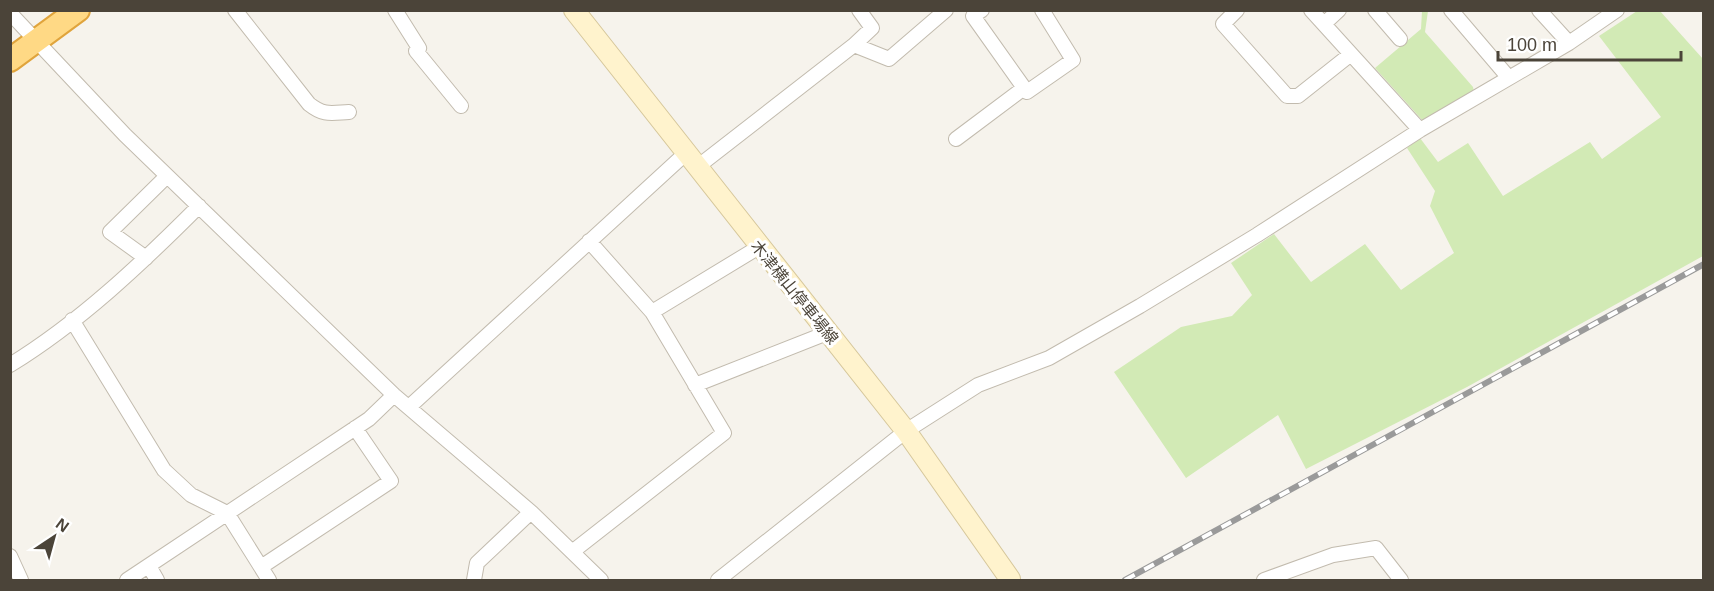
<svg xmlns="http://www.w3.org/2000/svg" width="1714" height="591" viewBox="0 0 1714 591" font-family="Helvetica,'Noto Sans JP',sans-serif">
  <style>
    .green { fill: #d2eab5 }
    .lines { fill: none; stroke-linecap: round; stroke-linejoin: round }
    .minor-casing { stroke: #c2bbae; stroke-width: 16 }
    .secondary-casing { stroke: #d6c79b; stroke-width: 22 }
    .trunk-casing { stroke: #e0a43c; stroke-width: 26 }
    .minor { stroke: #fff; stroke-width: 14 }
    .secondary { stroke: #fff3cd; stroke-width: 20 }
    .trunk { stroke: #ffd985; stroke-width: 22 }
    .rail-casing { stroke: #9a9a9a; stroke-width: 6 }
    .rail { stroke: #fff; stroke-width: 4; stroke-dasharray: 11; stroke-linecap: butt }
    .labels { text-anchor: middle; stroke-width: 6; stroke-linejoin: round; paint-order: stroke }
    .street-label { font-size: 16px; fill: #4b4439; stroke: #fff }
  </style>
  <rect width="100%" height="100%" fill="#f6f3ec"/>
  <path class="green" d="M1422,11H1428L1425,32L1473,87L1474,92L1424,122L1375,68L1421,29Z
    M1637,11H1660L1703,59V256L1467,387L1306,469L1278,415L1186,478L1114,372L1181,327L1232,316L1252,295L1231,263L1274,234L1311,282L1365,244L1401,290L1454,253L1430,206L1435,191L1407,148L1420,138L1438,162L1468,143L1503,196L1590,142L1602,159L1661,117L1599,36Z"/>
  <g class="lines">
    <defs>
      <path id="minor" d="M235,10L309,104C324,116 331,113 349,112
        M395,10L419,48L416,51L461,106
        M859,10L872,28L854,45L889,59L946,10
        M982,10L973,16L1027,92L1073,60L1042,10
        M1237,10L1223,24L1287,96H1298L1351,54
        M1375,10L1400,39
        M1451,10L1509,78
        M10,13L125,135L394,395L531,512L601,580
        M1324,24L1339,10
        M1569,43L1617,10
        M1420,130L1569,43L1539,10
        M956,139L1024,88
        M696,168L854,45
        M146,258L110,232L167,176
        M652,312L759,247
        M72,320L164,470L191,495L227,513L269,580
        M10,365C80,322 141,264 199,206
        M695,385L827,333
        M409,407L685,154
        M572,552L724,433L652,312L589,241
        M10,556L21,580
        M149,566L157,580
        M261,567L391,481L355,428
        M127,580L369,419L394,395
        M474,580L477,563L531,512
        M718,580L906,431L978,385L1049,358L1140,306L1257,235L1420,130L1311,10
        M1264,580L1333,555L1376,548L1401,580"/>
      <path id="secondary" d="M574,10L906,431L1010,579"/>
      <path id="trunk" d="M10,60L78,10"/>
    </defs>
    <use href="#minor" class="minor-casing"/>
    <use href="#secondary" class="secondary-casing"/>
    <use href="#trunk" class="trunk-casing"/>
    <use href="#minor" class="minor"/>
    <use href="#secondary" class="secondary"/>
    <use href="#trunk" class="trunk"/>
    <defs>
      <path id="rail" d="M1125,580L1704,264"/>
    </defs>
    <use href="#rail" class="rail-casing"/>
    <use href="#rail" class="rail"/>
  </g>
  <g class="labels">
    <g class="street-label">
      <text transform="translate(795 292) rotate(51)" y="6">木津横山停車場線</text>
    </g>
  </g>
  <rect width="1714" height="591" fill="none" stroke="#4b4439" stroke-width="24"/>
  <g transform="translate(54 537) rotate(36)" stroke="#ffffff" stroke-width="4.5" paint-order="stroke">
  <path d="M0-4.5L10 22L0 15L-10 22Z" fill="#4b4439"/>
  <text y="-9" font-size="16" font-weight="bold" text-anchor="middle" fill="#4b4439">N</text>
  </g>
  <path d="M1498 51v9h183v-9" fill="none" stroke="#4b4439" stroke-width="3"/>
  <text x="1507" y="51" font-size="18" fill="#4b4439" stroke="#ffffff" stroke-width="4.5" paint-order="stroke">100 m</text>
</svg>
